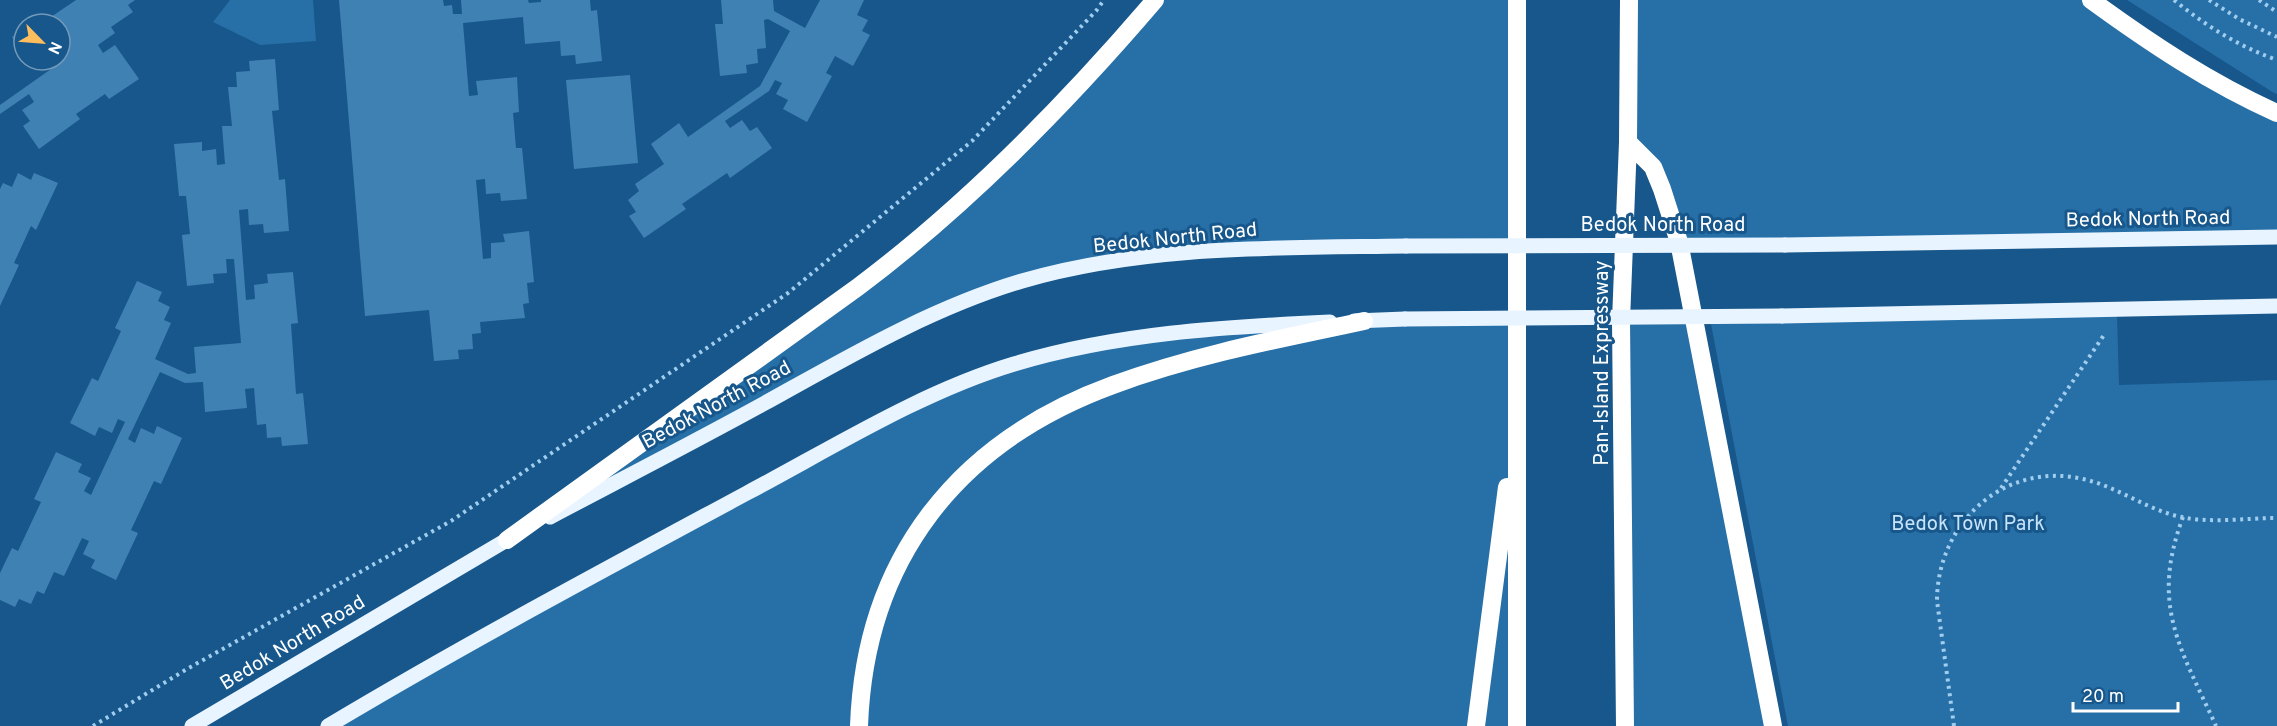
<svg xmlns="http://www.w3.org/2000/svg" width="2277" height="726" viewBox="0 0 2277 726" font-family="Overpass,sans-serif">
  <style>
    .green { fill: #2770a7 }
    .building { fill: #4081b4 }
    .lines { fill: none; stroke-linecap: round; stroke-linejoin: round }
    .path { stroke: #a1cdee; stroke-width: 4; stroke-dasharray: 3 4.5; stroke-linecap: butt }
    .major { stroke: #e8f4ff; stroke-width: 15 }
    .highway { stroke: #fff; stroke-width: 18 }
    .major-bridge { stroke: #e8f4ff; stroke-width: 15 }
    .labels { text-anchor: middle; stroke-width: 6; stroke-linejoin: round; paint-order: stroke }
    .street-label { font-size: 20px; fill: #fff; stroke: #17578b }
    .park-label { font-size: 20px; fill: #c7e4fa; stroke: #17578b }
  </style>
  <rect width="100%" height="100%" fill="#17578b"/>
  <path class="green" d="M230,0H313L316,41L260,45L213,22Z
    M1155,0H1517V246L1139,258L979,295L507,540L912,244Z
    M1630,0H2091L2277,113V237L1679,242L1670,212L1628,142Z
    M2127,0H2277V94L2274,93Z
    M2117,316L2119,385L2277,380V726H1788L1711,324Z
    M1516,318L1517,726H328L966,382L1139,336Z
    M1621,321H1694L1773,726H1625Z"/>
  <path class="building" d="M76,0H135L128,5L133,12L111,27L115,33L98,45L103,53L115,45L139,79L109,99L105,94L76,114L80,119L39,149L23,126L30,121L22,110L34,102L29,94L0,114V105L51,69L47,62L35,70L28,60H60V24H31L42,16L45,21Z
    M339,0H443L444,6L452,5L453,14H462L461,0H528L529,3L541,2V0H590L591,11L597,10L602,61L576,64L575,55L561,56L560,41L525,44L523,17L463,23L469,96L478,95L476,81L517,77L519,112L513,113L516,148H522L527,199L501,201L500,193L486,194L485,179L476,180L483,259L491,258V243L505,242L503,234L529,231L534,282L527,283L529,303L523,304L525,318L480,322L481,333L472,334L473,349L458,350L459,359L434,361L429,310L365,316Z
    M721,0H773L774,11L805,28L820,0H864L857,15L868,20L862,31L870,35L853,66L835,56L826,73L832,76L807,122L783,109L788,100L776,94L782,83L775,80L769,91L725,121L730,128L742,120L750,131L757,127L772,148L730,178L727,173L682,204L686,209L644,238L629,216L636,212L628,200L639,191L635,184L664,164L651,144L679,123L688,137L760,86L790,31L768,19L764,20L766,48L757,49L758,63L746,65L747,73L720,76L715,24H723Z
    M24,29V55L12,37Z
    M275,59L279,110L272,111L279,180L285,179L289,231L264,233L263,224L249,225L248,209L239,210L246,300L255,299L254,285L268,283L267,274L293,272L298,323L291,324L296,394L303,393L308,444L282,446L281,437L267,438L266,424L257,425L254,388L245,389L247,408L205,412L203,382L185,383L160,372L128,439L135,443L141,428L154,434L157,426L182,438L161,484L154,481L131,530L138,533L116,580L91,568L95,560L83,554L89,541L82,538L64,576L54,572L44,594L37,591L31,604L19,599L15,607L0,600V573L12,548L18,551L41,502L34,499L56,452L82,464L78,472L91,478L84,491L91,495L125,422L118,419L112,433L99,427L95,436L70,423L92,378L98,381L121,331L115,328L137,281L162,292L158,301L170,307L164,320L171,323L155,359L188,374L196,373L194,347L241,343L234,259H226L227,273L213,274L214,283L187,286L182,235L190,234L186,196H179L174,144L202,142V151L216,149L217,165L225,164L222,126H232L228,87H237L236,72L250,71L249,61Z
    M630,75L638,163L574,169L566,80Z
    M18,173L31,180L34,173L58,183L36,230L31,226L14,263L19,265L0,306V189L3,183L12,187Z"/>
  <g class="lines">
    <path class="path" d="M2174,0C2206,26 2238,46 2277,60
      M2209,0L2239,19L2277,37
      M2259,0L2277,12
      M2001,488L2104,335
      M2183,517C2150,605 2180,647 2216,726
      M93,726L187,669L451,521L788,293L972,141L1096,11L1104,0
      M1954,726L1937,601C1937,523 2004,461 2083,479C2116,486 2144,508 2177,516C2208,524 2245,518 2277,518"/>
    <path class="major" d="M1785,245L2277,237
      M1782,316L2277,306
      M1354,321L1405,319
      M550,517C622,479 694,442 765,403C848,357 931,308 1022,281C1146,245 1278,248 1406,246
      M192,726L515,535
      M328,726C465,644 606,569 747,493C832,448 921,392 1014,364C1117,333 1223,327 1330,322"/>
    <path class="highway" d="M2091,0C2150,43 2210,83 2277,113
      M1628,142L1653,167L1662,189L1679,242L1773,726
      M507,540L858,287C966,206 1067,103 1155,0
      M859,726C865,559 957,442 1113,385C1194,355 1279,339 1364,321
      M1476,726L1507,487
      M1517,726V0
      M1625,726L1621,321L1628,142L1629,0"/>
    <path class="major-bridge" d="M1406,246L1785,245
      M1405,319L1782,316"/>
  </g>
  <g class="labels">
    <g class="street-label">
      <text transform="translate(2148 218) rotate(-1)" y="7">Bedok North Road</text>
      <text x="1663" y="231">Bedok North Road</text>
      <text transform="translate(1175 237) rotate(-6)" y="7">Bedok North Road</text>
      <text transform="translate(1601 363) rotate(-90)" y="7">Pan-Island Expressway</text>
      <text transform="translate(716 404) rotate(-28)" y="7">Bedok North Road</text>
      <text transform="translate(292 642) rotate(-31)" y="7">Bedok North Road</text>
    </g>
    <g class="park-label">
      <text x="1968" y="530">Bedok Town Park</text>
    </g>
  </g>
  <g transform="translate(42 42) rotate(115)"><circle r="28" fill="#17578b" stroke="#749ab9" stroke-width="1.5"/>
  <path d="M0-4.5L10 22L0 15L-10 22Z" fill="#ffbe5e"/>
  <text y="-9" font-size="16" font-weight="bold" text-anchor="middle" fill="#ffffff">N</text>
  </g>
  <path d="M2073 702v9h105v-9" fill="none" stroke="#ffffff" stroke-width="3"/>
  <text x="2082" y="702" font-size="18" fill="#ffffff" stroke="#17578b" stroke-width="4.5" paint-order="stroke">20 m</text>
</svg>
